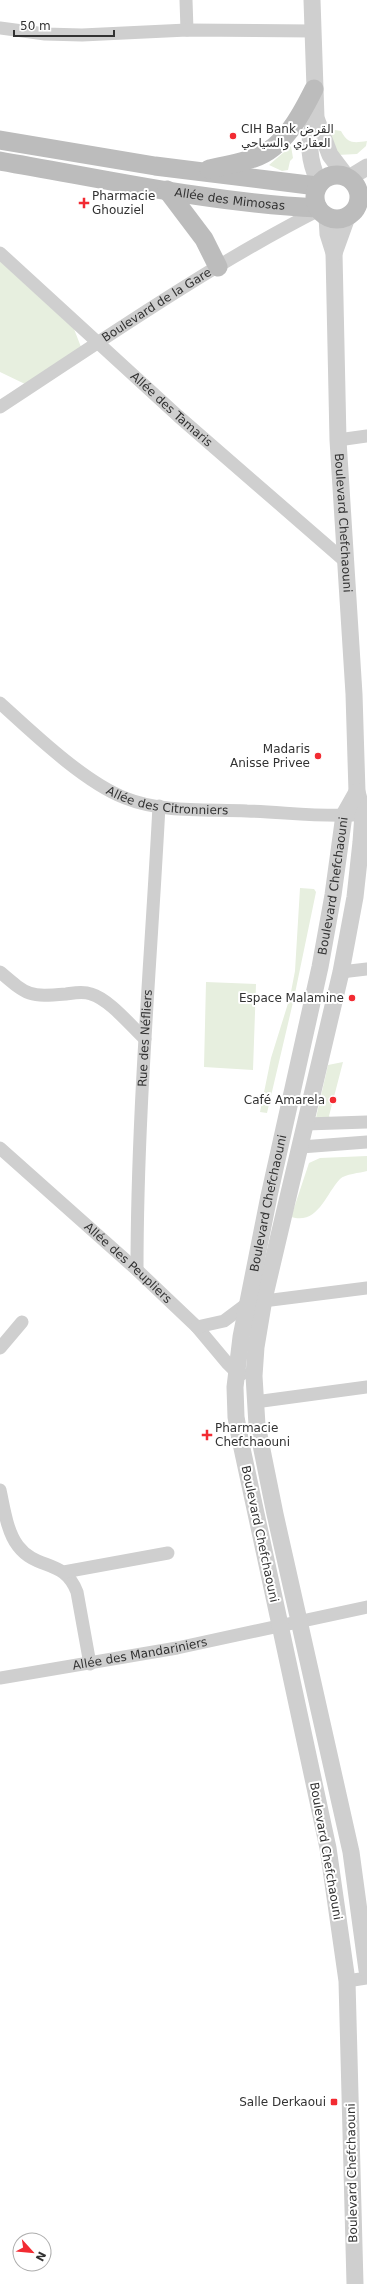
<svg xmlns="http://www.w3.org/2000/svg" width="367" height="2284" viewBox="0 0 367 2284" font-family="'DejaVu Sans','Noto Naskh Arabic',sans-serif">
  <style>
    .green { fill: #e7efdf }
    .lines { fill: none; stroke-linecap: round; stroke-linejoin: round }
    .minor { stroke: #cfcfcf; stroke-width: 13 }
    .tertiary { stroke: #cfcfcf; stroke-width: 17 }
    .secondary { stroke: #bcbcbc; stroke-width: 19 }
    .poi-dot { fill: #f22b32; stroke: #fff; stroke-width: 1.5 }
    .labels { text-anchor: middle; stroke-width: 4; stroke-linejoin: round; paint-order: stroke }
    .poi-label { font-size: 12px; fill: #323232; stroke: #fff; text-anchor: end }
    .street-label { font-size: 12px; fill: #323232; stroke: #fff }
  </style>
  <rect width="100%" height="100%" fill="#fff"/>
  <path class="green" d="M335,130L341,131C348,144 354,143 367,141L366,146L357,154L337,155L331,137Z
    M291,146L293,158L290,161L288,170L282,171L269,165Z
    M0,261L74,329L81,347L25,384L0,372Z
    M300,888L314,889L316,892L294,998L267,1113L260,1112L271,1058L290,997L295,971Z
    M206,982L256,984L253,1070L204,1067Z
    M343,1062L329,1116L332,1121L315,1122L328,1065Z
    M367,1156V1171C360,1173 345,1174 340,1179C325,1195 318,1225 291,1217L309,1163L320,1158Z"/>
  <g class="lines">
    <g class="minor">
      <path d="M186,0L187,30"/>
      <path d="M0,28L45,34L82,35L187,30L313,31"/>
      <path id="s1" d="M0,253L178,416L346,562"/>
      <path id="s2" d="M0,407C104,339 207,267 319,210"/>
      <path d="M338,440L367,436"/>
      <path id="s3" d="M0,703C33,733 84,782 125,798C162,813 208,809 247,811C282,812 318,817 353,815"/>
      <path d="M0,972C28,996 29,997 66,994C74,993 83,991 91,994C109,999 131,1026 145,1039"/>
      <path d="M341,972L367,969"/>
      <path d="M306,1124L367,1122"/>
      <path d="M301,1147L367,1142"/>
      <path id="s4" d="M0,1148L137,1270L197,1327L228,1364L236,1372L242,1374"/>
      <path id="s5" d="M137,1270C137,1115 151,960 159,806"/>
      <path d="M197,1327L224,1321L248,1303L367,1288"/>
      <path d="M0,1348L22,1322"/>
      <path d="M255,1402L367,1387"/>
      <path d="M0,1490C4,1508 7,1532 18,1546C37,1571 64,1558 77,1592L90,1664"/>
      <path d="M64,1572L168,1553"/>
      <path id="s6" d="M0,1678L177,1648L367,1607"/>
      <path d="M347,1981L367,1978"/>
    </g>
    <g class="tertiary">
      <path d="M312,0L316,118L330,155L346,176"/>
      <path d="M316,118C306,141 309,161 319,183"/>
      <path d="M349,178L367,167"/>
      <path id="s7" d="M327,217L328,234L334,253L338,440L354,694L357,792L363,814L361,842L355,897L341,972L264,1299L256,1347L254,1376L257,1425L275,1514L351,1852L367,1970"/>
      <path d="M334,253L347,217"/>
      <path id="s8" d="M355,2284L347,1981L328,1848L240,1439L236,1417L235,1387L241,1337L269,1196L320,967L333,895L344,815L357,792"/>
    </g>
    <g class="secondary">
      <path d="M0,140L155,166L317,186"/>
      <path id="s9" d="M0,161C105,179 211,203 318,208"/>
      <path d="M209,169C224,166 240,163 254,158C284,148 301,115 314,89"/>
      <circle cx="337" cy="197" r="22"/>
      <path d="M167,190L204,239L218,267"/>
    </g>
  </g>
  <g class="poi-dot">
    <circle cx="233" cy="136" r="4"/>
    <path d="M82 197h4v4h4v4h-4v4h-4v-4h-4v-4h4z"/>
    <circle cx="318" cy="756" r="4"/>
    <circle cx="352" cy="998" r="4"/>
    <circle cx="333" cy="1100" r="4"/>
    <path d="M205 1429h4v4h4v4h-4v4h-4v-4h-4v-4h4z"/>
    <rect x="330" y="2098" width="8" height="8" rx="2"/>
  </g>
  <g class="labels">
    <g class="poi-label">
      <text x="241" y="133" text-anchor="start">CIH Bank القرض<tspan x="241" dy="14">العقاري والسياحي</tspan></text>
      <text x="92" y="200" text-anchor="start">Pharmacie<tspan x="92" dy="14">Ghouziel</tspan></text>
      <text x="310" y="753">Madaris<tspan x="310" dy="14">Anisse Privee</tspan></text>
      <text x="344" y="1002">Espace Malamine</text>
      <text x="325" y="1104">Café Amarela</text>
      <text x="215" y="1432" text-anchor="start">Pharmacie<tspan x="215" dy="14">Chefchaouni</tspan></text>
      <text x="326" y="2106">Salle Derkaoui</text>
    </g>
    <g class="street-label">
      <text dy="4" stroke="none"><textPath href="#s9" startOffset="233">Allée des Mimosas</textPath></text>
      <text dy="4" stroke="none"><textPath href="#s2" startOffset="187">Boulevard de la Gare</textPath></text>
      <text dy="4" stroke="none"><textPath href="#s1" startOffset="232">Allée des Tamaris</textPath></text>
      <text dy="4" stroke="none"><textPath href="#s7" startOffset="307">Boulevard Chefchaouni</textPath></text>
      <text dy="4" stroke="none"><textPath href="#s3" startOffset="200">Allée des Citronniers</textPath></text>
      <text dy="4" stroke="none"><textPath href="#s8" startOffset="1419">Boulevard Chefchaouni</textPath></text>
      <text dy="4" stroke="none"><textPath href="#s5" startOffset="232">Rue des Néfliers</textPath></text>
      <text dy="4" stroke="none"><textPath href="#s8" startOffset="1095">Boulevard Chefchaouni</textPath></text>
      <text dy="4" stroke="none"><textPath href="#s4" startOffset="172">Allée des Peupliers</textPath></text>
      <text transform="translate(260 1534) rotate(78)" y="4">Boulevard Chefchaouni</text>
      <text dy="4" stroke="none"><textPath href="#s6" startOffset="142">Allée des Mandariniers</textPath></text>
      <text transform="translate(326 1851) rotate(80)" y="4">Boulevard Chefchaouni</text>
      <text transform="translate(352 2173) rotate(-91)" y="4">Boulevard Chefchaouni</text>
    </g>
  </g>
  <g transform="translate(32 2252) rotate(117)"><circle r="19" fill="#ffffff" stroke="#adadad"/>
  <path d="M0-3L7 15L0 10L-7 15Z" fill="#f22b32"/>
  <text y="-6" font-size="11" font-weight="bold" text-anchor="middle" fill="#323232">N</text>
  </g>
  <path d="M14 30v6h100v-6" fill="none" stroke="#323232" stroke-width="2"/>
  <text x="20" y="30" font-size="12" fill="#323232" stroke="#ffffff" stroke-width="3" paint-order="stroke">50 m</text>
</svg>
